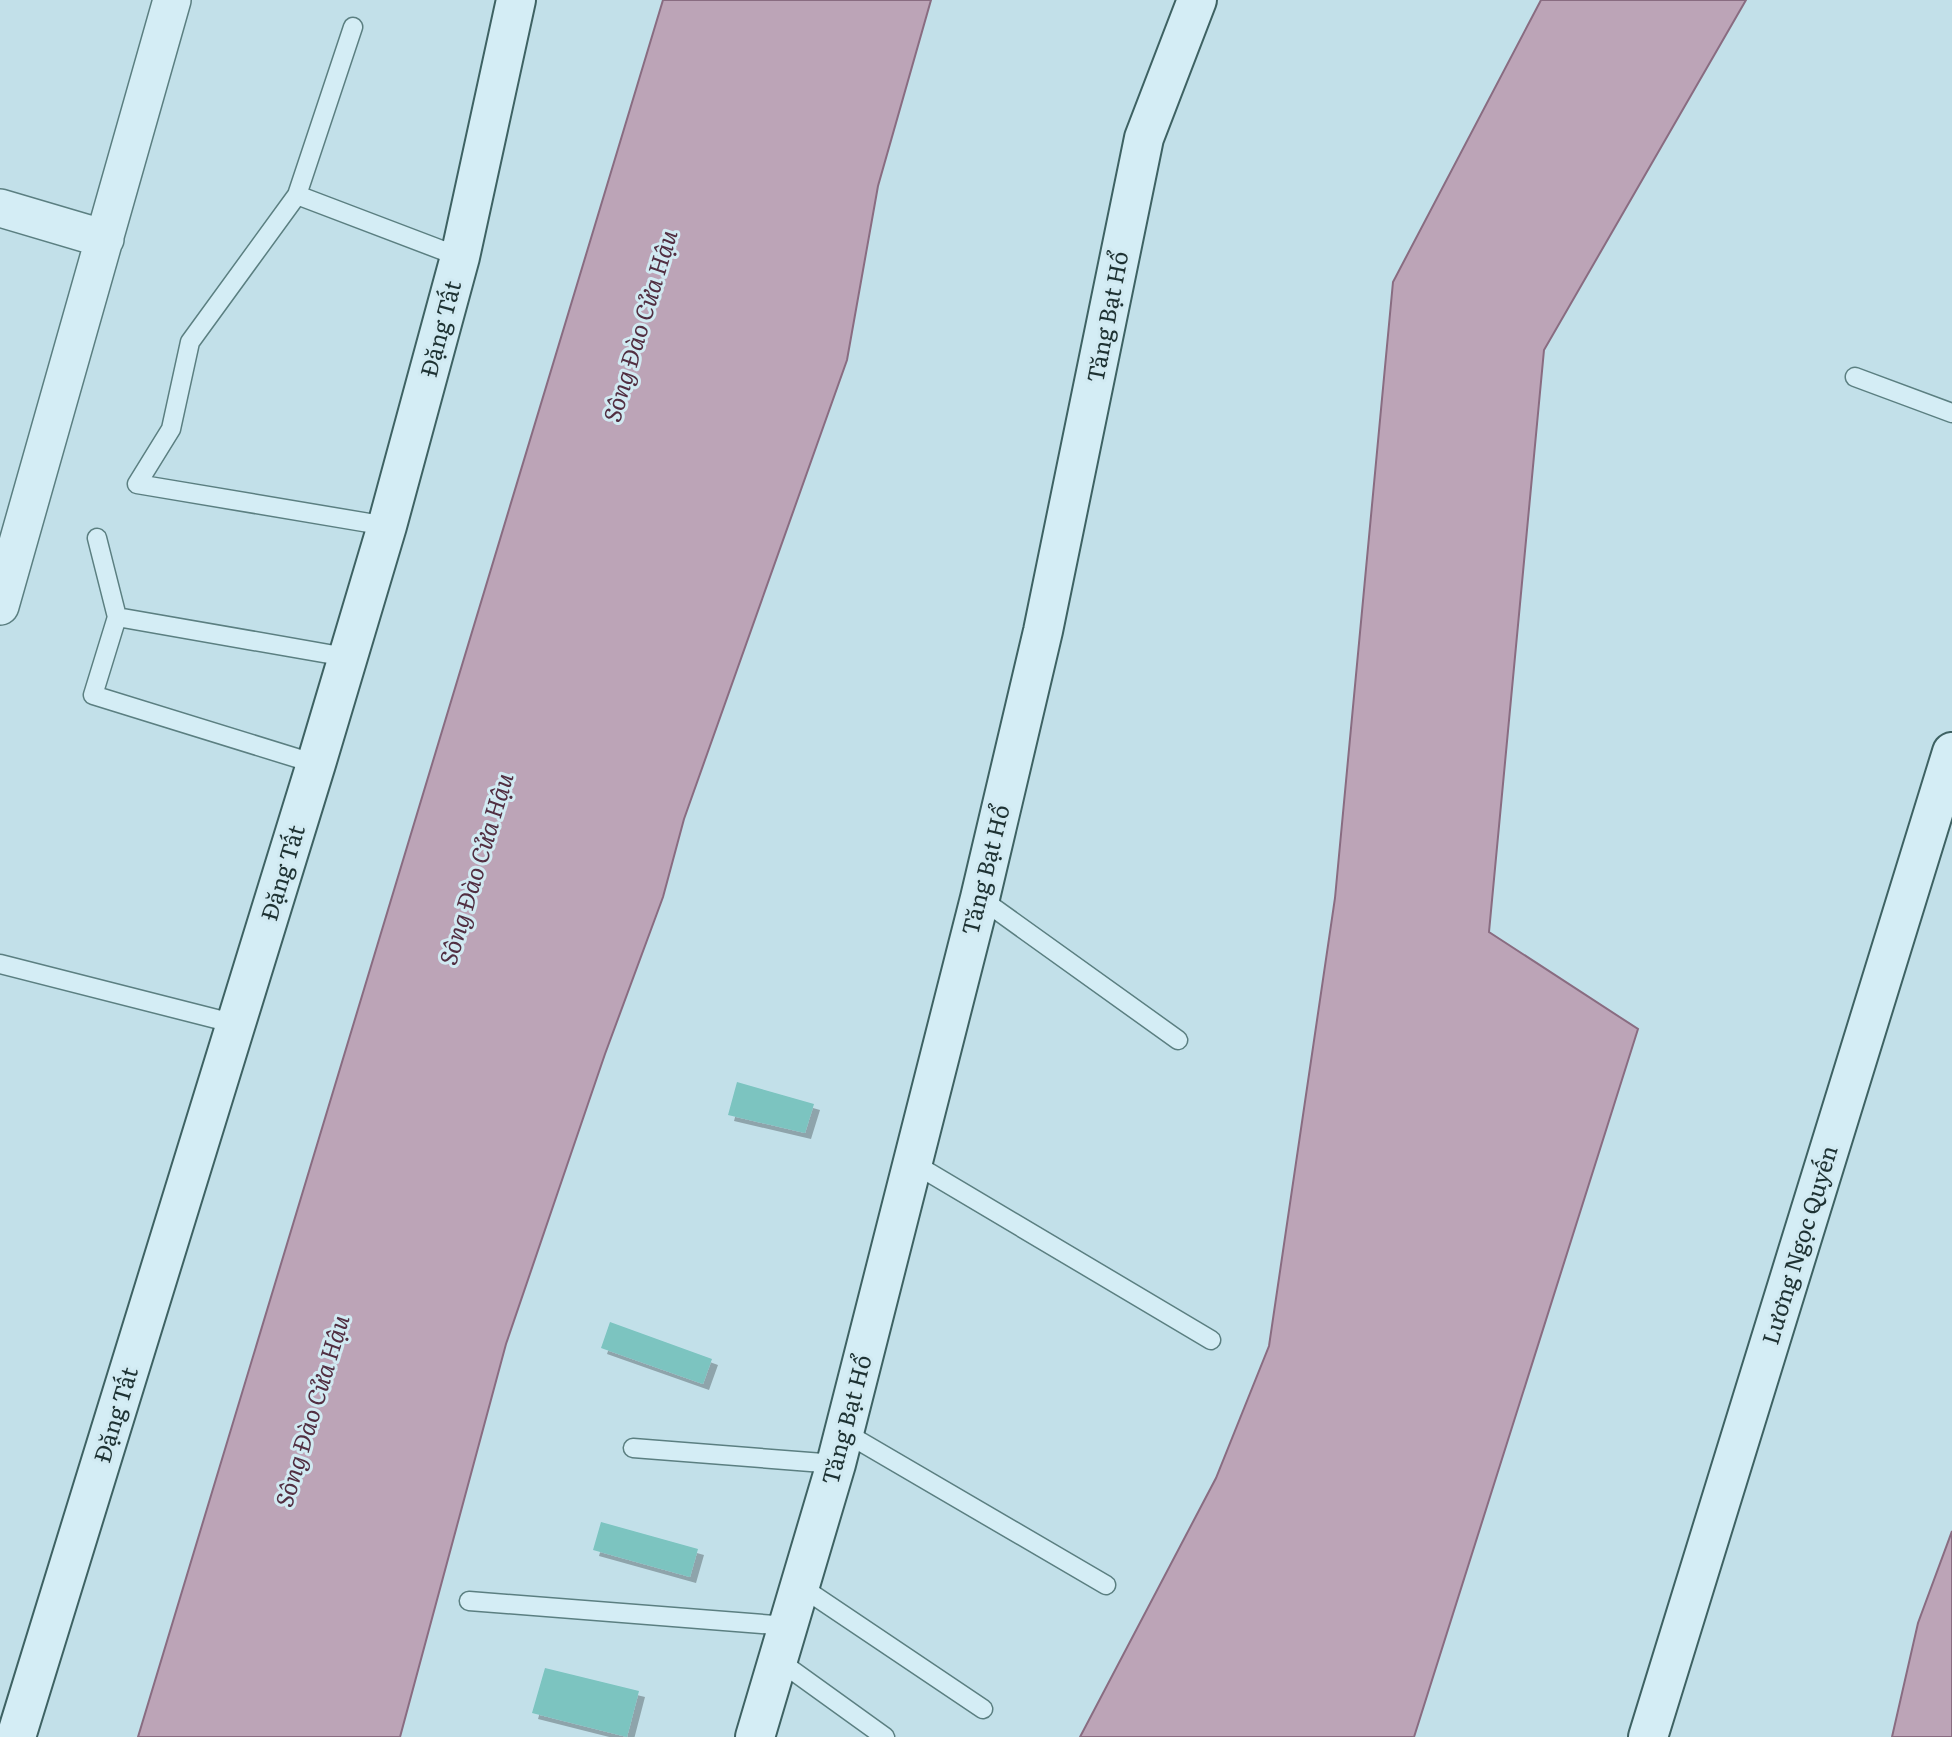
<svg xmlns="http://www.w3.org/2000/svg" width="1952" height="1737" viewBox="0 0 1952 1737" font-family="Literata,serif">
  <style>
    .water { fill: #bca4b7; stroke: #896c81; stroke-width: 2 }
    .building { fill: #7bc4c0; filter: url(#shadow) }
    .lines { fill: none; stroke-linecap: round; stroke-linejoin: round }
    .lane-casing { stroke: #5b7f81; stroke-width: 21 }
    .street-casing { stroke: #5b7f81; stroke-width: 40 }
    .secondary-casing { stroke: #3e6263; stroke-width: 42 }
    .lane { stroke: #d4edf5; stroke-width: 18 }
    .street { stroke: #d4edf5; stroke-width: 37 }
    .secondary { stroke: #d4edf5; stroke-width: 38 }
    .labels { text-anchor: middle; stroke-width: 6; stroke-linejoin: round; paint-order: stroke }
    .street-label { font-size: 23px; fill: #1e3233; stroke: #d1eaf2 }
    .water-label { font-size: 24px; font-style: italic; fill: #512e41; stroke: #d1eaf2 }
  </style>
  <defs>
    <filter id="shadow"><feDropShadow dx="6" dy="6" stdDeviation="0" flood-color="#0004"/></filter>
  </defs>
  <rect width="100%" height="100%" fill="#c2e0e9"/>
  <path class="water" d="M663,0H931L878,186L847,360L684,819L663,897L605,1054L506,1344L400,1737H138Z
    M1541,0H1746L1544,350L1489,932L1638,1029L1414,1737H1080L1216,1478L1269,1346L1335,898L1393,282Z
    M1952,1531V1737H1892L1918,1623Z"/>
  <path class="building" d="M737,1082L814,1104L805,1133L728,1115Z
    M610,1322L712,1359L703,1384L601,1348Z
    M601,1522L698,1549L690,1577L593,1550Z
    M545,1668L639,1691L627,1737L532,1713Z"/>
  <g class="lines">
    <defs>
      <path id="lane" d="M297,195L353,27
        M1855,377L1952,413
        M387,526L137,484L171,429L190,342L297,195L460,257
        M97,538L117,617L93,695L316,764
        M117,617L346,657
        M980,898L1178,1040
        M0,964L236,1024
        M913,1163L1211,1340
        M844,1432L1106,1585
        M633,1448L836,1464
        M800,1586L983,1709
        M469,1601L788,1626
        M778,1660L885,1737"/>
      <path id="street" d="M0,208L105,239
        M0,606L172,0"/>
      <path id="secondary" d="M16,1737L316,764L387,526L460,257L516,0
        M755,1737L836,1464L980,898L1043,631L1144,138L1197,0
        M1648,1737L1952,752"/>
    </defs>
    <use href="#lane" class="lane-casing"/>
    <use href="#street" class="street-casing"/>
    <use href="#secondary" class="secondary-casing"/>
    <use href="#lane" class="lane"/>
    <use href="#street" class="street"/>
    <use href="#secondary" class="secondary"/>
  </g>
  <g class="labels">
    <g class="street-label">
      <text transform="translate(1108 317) rotate(-79)" y="8">Tăng Bạt Hổ</text>
      <text transform="translate(441 329) rotate(-75)" y="8">Đặng Tất</text>
      <text transform="translate(986 870) rotate(-76)" y="8">Tăng Bạt Hổ</text>
      <text transform="translate(283 873) rotate(-73)" y="8">Đặng Tất</text>
      <text transform="translate(1800 1245) rotate(-73)" y="8">Lương Ngọc Quyến</text>
      <text transform="translate(116 1415) rotate(-73)" y="8">Đặng Tất</text>
      <text transform="translate(847 1420) rotate(-75)" y="8">Tăng Bạt Hổ</text>
    </g>
    <g class="water-label">
      <text transform="translate(641 326) rotate(-73)" y="8">Sông Đào Cửa Hậu</text>
      <text transform="translate(477 869) rotate(-73)" y="8">Sông Đào Cửa Hậu</text>
      <text transform="translate(313 1411) rotate(-73)" y="8">Sông Đào Cửa Hậu</text>
    </g>
  </g>
</svg>
